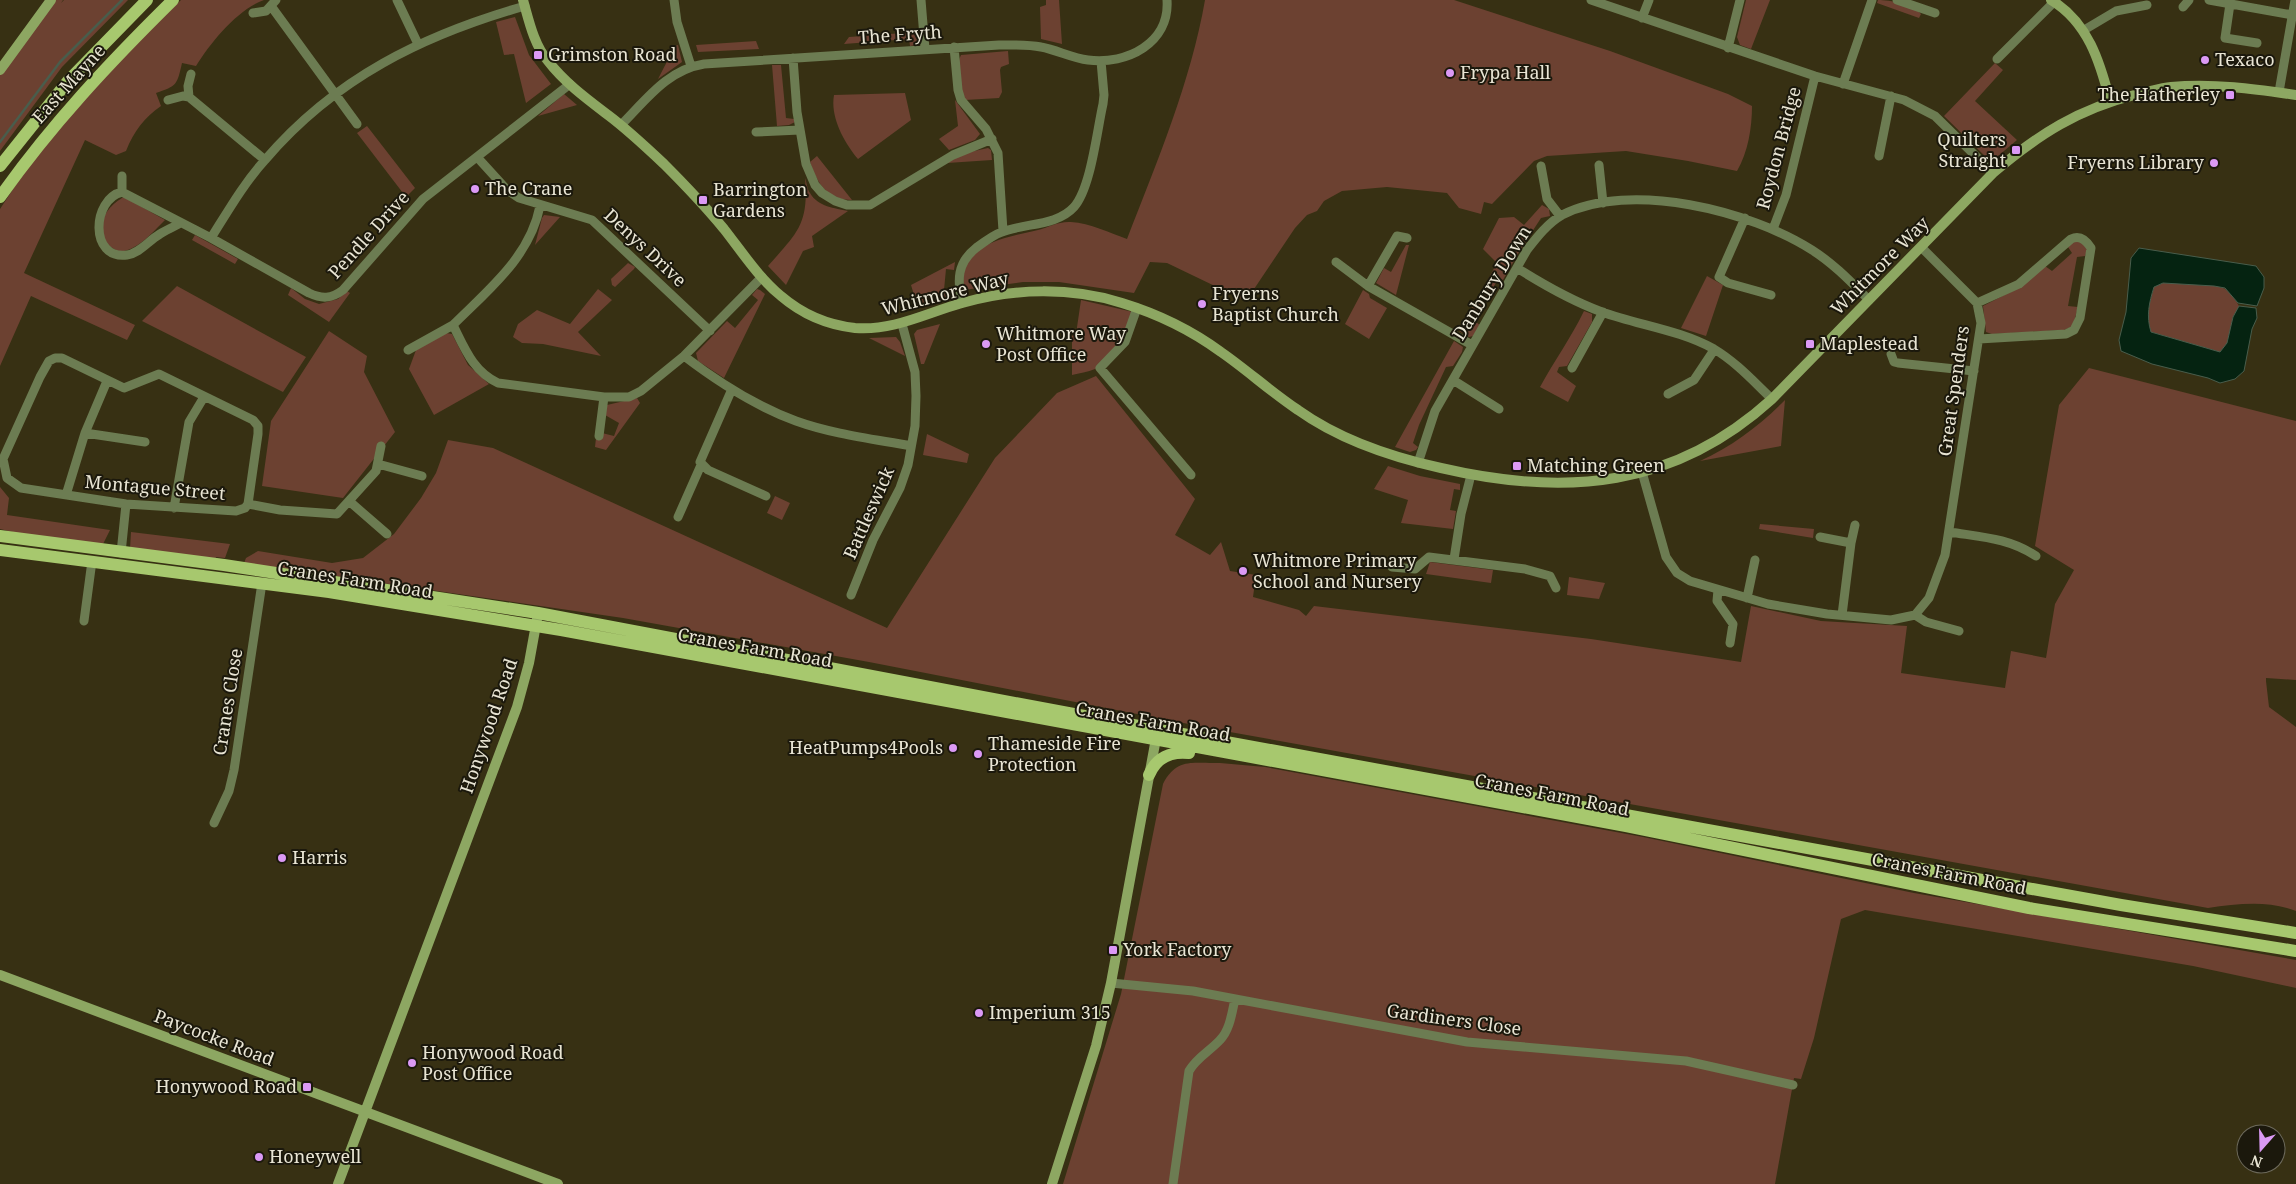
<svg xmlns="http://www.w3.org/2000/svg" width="2296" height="1184" viewBox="0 0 2296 1184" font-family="'Noto Serif',serif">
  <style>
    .green { fill: #6c4131 }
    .water { fill: #052311; stroke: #495d4c }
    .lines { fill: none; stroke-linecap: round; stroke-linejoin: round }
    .stream { stroke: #495d4c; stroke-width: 2.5 }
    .street { stroke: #6c7c52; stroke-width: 9 }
    .secondary { stroke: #8da762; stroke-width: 10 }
    .primary { stroke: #a7c86e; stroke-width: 12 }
    .poi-dot { fill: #db99f5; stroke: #1b180c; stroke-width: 2 }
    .labels { text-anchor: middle; stroke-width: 4; stroke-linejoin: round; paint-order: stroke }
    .street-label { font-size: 18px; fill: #e9e5d4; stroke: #1b180c }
    .poi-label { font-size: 18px; fill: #e9e5d4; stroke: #1b180c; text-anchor: start }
  </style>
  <rect width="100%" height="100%" fill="#373013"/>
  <path class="green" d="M53,0H63L61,3L64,0H128L62,67L0,151V70Z
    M181,0H264C238,9 211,42 196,66L182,63C177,85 177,86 156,93L161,106C144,118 134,131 126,151L116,155L85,140L24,273L135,325L127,340L31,296L0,366V209L27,168L104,75Z
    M1046,0H1059L1062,44L1041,39L1040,7L1046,5Z
    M1205,0H1454L1610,51L1728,94L1752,106C1752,128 1748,152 1737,171L1688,161L1626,151L1547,156L1534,161L1492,204L1484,202L1481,214L1459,208L1447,193L1387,187L1342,191L1324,201L1317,211L1307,215L1295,228L1246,301L1167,263L1150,262L1134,293L1059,282H1023L964,290C956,244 1005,238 1038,230C1049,227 1059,221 1071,222C1090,223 1110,233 1127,239C1157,162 1191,81 1205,0Z
    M1746,0H1770L1751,49L1740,45L1737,37Z
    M1878,0C1890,0 1913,4 1921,14L1919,18L1877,3Z
    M515,17L529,55L551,84L526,103L514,54L504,55L496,22Z
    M917,32L918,41L916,45L910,46L909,39L844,44L849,37Z
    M756,41L759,49L698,52L696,45Z
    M678,45L682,62L658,79L675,46Z
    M1008,51L1009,64L1001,67L1000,70L1002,92L999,98L965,100C960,88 955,66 961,55Z
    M1995,63L2003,70L1975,101L2017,140L1991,162L1944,116Z
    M772,65H781L786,118L794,119L795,122L789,125L777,126Z
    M905,93L911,120L858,159C844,142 830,117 834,95Z
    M564,94L577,105L538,116Z
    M955,100L980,134L975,140L949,150L939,139L958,126Z
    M367,126L415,188L406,197L357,133Z
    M988,148L991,150L992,160L947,163L965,153Z
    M817,156L852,200C827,200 817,183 810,162Z
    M805,178C807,183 807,189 810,193C818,207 835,208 848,211L812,236L814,247L803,251L786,285L768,266C797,233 809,225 805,178Z
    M124,197L165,220C152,233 138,250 119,252C114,249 107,245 104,240C94,223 110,204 124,197Z
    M1542,205L1549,209L1550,216L1541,218L1519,252L1503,280L1499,278L1473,320L1480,325L1473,336L1469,337L1459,331L1497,263L1483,249L1499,218L1514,217L1524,225Z
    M544,215L560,217L535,245L542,218Z
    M195,235L238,259L235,264L192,240Z
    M2077,240L2088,248L2085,256L2077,257L2068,306L2078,307L2073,326L2064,330L1992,334L1986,332L1983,306L2022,286L2045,266L2052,271L2072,253L2068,247L2069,244Z
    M1406,245H1409L1396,295L1376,283L1384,268L1391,272Z
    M955,262L954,270L946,269L944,290H951L952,295L918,308L911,285Z
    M628,263L635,267L634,269L615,287L612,285L611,279Z
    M1707,276L1723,285L1706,336L1681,328Z
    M2163,283C2179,283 2208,282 2223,288C2230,291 2235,299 2239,306L2233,317L2227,344L2220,352L2151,332C2146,316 2149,303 2154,287Z
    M177,286L306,357L283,392L142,321Z
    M291,288L305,299L319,304L338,299L347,291L350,293L329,322L288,295Z
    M598,289L612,300L578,332L601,356L543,344L522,343L513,337L518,324L537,310L570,324Z
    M757,289L760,290L765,294L724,378L698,361L696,353L727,321L735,328L758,300L752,295Z
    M1363,290L1369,294L1370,298L1387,308L1369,339L1345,324Z
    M1081,300L1133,312C1125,332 1117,359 1095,369C1088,372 1079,373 1072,375V336L1076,334Z
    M1584,311L1592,314V322L1567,366L1559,367L1557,372L1576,386L1568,402L1540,387C1554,361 1571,338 1584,311Z
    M940,324L924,364H921L914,334L917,330Z
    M329,331L367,356L364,372L395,432L343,498L262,486L271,421Z
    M446,333L452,334L468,365L489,384L434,415L409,369L416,350Z
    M896,337L900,342L905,356L869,338Z
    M1454,341L1463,347L1462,352L1453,366L1446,367L1419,425L1413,443L1418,447L1416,450L1410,452L1395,447Z
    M2089,368L2296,421V680L2266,678V681L2269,707L2296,727V911C2267,900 2238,904 2208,908L1230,732L869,662L623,618L244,563L246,558L258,551L332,563L363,558L394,534L421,498L436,473L448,440L493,448L887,628L995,458L1057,393L1096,376L1195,499L1175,535L1210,555L1221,542L1230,571L1256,575L1253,597L1299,610L1306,616L1314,606L1591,639L1741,662L1751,606L1821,621L1907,626L1901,673L2005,688L2011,651L2046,658L2055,604L2074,570L2035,546L2059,405Z
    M637,398L640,403L606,450L595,447L596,438L602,433L614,436L619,423L605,415L607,405Z
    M1785,400L1781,446L1700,461C1733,446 1760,425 1785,400Z
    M927,434L969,454L967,463L923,455Z
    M1388,466L1420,476L1460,484V490L1454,489L1450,510L1456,511L1453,529L1401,523L1408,500L1374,489Z
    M0,487L9,498L7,515L110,530L103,544L34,537L0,529Z
    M775,496L790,503L782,520L767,513Z
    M1760,524L1814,529L1813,538L1759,529Z
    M131,532L230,544L225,558L216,557L215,560L130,549Z
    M1430,562L1493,570L1491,583L1426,574Z
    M1569,577L1605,583L1599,599L1567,595Z
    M1220,763L1265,767L1643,837L1914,893L2296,960V988L2193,966L1865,910L1841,919L1814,1038L1801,1079L1794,1078L1775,1184H1063L1121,994L1163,784C1177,757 1193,764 1220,763Z"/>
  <path class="water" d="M2139,248L2256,266L2264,277V288L2257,306L2238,303L2225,288L2214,286L2163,283L2154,287C2149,303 2146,316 2151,332L2220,352L2227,343L2233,317L2239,306L2256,308L2257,318L2252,329L2244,371L2235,379L2220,383L2208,378L2152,364L2121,351L2119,340L2126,312L2131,258Z"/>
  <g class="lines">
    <path class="stream" d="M0,142L60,62L122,0"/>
    <path class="street" d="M397,0L418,44
      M674,0L677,22L691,66
      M921,0L925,49
      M1591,0L1815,76L1904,100L1935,116L1993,173
      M1897,0L1935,13
      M2209,0L2292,15
      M2230,4L2225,38L2257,43
      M271,6L357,124
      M2183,7L2189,0
      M253,13L266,11L276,0
      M1642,18L1649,0
      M2084,30L2116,11L2147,5
      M954,47L958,90L961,100L986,129L998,153L1003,231
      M1728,48L1740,0
      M793,58L797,112L806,164L815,185L822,193L835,201L847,205H870L953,155L992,139
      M1997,59L2054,2
      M1843,84L1872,0
      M2279,92L2295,0
      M189,97L265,160
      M189,97L188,86L191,74
      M168,100L183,96L189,97
      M621,125C646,100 667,70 704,64L999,45C1013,45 1027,44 1041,47C1057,50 1072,58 1088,60C1127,65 1170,43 1167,0
      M756,132L800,130
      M1879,156L1891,96
      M477,157L507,190L519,198L592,220L710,331
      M1599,165L1603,203
      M1541,166L1547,199L1560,216
      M122,192L211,238L309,293C322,299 331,299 343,290L423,199L570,84
      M122,192C92,199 89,260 127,255C140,253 148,241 160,234C166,230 174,227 180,223
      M122,192V176
      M540,206C530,257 488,290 453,325C465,349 473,371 498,383L604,397H629L641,391L684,356L762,277
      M1745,218L1719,277L1728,283L1771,295
      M1773,229L1786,195L1815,76
      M211,238C228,211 244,183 265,160C335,78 423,35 525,6
      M1336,262L1368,286L1472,345
      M1517,268C1544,285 1572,301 1602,312C1638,325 1680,330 1714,349C1736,362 1754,382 1772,399
      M1368,286L1397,236L1407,238
      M962,303C957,280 957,263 976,248C984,242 993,235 1002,232C1025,223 1057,226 1074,207C1091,188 1097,130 1103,104L1104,95L1101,61
      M1977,303L2019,284L2071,239C2080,235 2086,240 2091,248L2080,318L2074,330L2066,334L1979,339
      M1137,308L1125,342L1100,368L1191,475
      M408,350L453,325
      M1891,354L1894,362L1898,363L1974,371
      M684,356C718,382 755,406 796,421C832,434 873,439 911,446
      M55,358H62L124,388L159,374L253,420L258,426V434L248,504L245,508L236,511L126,504L21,488L7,478L3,459L40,377L49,361Z
      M1572,368L1603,312
      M1453,380L1499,409
      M732,389L700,462L708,470L766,496
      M1668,394L1694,380L1714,350
      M85,433L145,442
      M599,436L604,397
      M1418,463L1435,411L1527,250C1537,237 1548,223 1562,215C1630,180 1751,211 1812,250C1834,264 1851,282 1869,300
      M378,464L422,476
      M1642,472L1666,557L1677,573L1690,581L1768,604L1827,614L1891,620L1915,615L1929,598L1945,555L1981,323L1977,303L1922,248
      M66,495L85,433L107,381
      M349,501L387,534
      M248,504L280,510L337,514L376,471L381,446
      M174,508L189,422L204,397
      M678,517L701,465
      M1950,532C1981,537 2009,538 2036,556
      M1820,537L1851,543L1855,525
      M121,553L126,504
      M1454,559L1461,514L1471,475
      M1392,567L1415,569L1429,557L1525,569L1550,576L1556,588
      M1718,590L1717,601L1733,624L1730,643
      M851,595L873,540L900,488L908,465L915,426L916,396L915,372L902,324
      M1747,598L1755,560
      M1842,615L1851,543
      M1915,615L1926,622L1959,631
      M84,621L92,561
      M214,823L229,791L234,770L262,583
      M1111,983L1193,991L1467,1042L1686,1061L1793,1085
      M1173,1184L1189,1071C1196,1058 1210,1051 1220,1040C1230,1030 1232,1012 1235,999"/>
    <path class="secondary" d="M523,0C529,21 534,45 548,61C564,82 587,99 608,115C628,130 646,147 664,164C685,185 705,206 724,229C742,252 759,278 781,296C802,314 828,325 855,328C894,331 926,313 962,303C1014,288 1071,287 1122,303C1158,314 1191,330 1221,352C1247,370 1271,392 1298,410C1340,440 1391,457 1441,468C1566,497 1674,488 1772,399L1993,173C2039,134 2078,109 2138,94C2149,92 2160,88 2171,87C2213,83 2255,89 2296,95
      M2051,0C2088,22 2100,62 2110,101
      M0,70L51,0
      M0,975L558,1184
      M338,1184L517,707L529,663L537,619
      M1052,1184L1096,1046L1111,983L1157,733"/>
    <path class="primary" d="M0,166L68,81L147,0
      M0,197C51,125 110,62 173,0
      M0,536L224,565L538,613L1095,718L1949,874L2121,905L2296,933
      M0,550L329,592L561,630L1626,826L2029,908L2296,951
      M1149,775C1156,758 1171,751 1189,753"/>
  </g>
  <g class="poi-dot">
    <rect x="533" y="50" width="10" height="10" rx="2.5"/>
    <circle cx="2205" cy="60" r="5"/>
    <circle cx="1450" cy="73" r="5"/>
    <rect x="2225" y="90" width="10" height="10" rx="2.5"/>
    <rect x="2011" y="145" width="10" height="10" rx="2.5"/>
    <circle cx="2214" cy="163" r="5"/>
    <circle cx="475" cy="189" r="5"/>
    <rect x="698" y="195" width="10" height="10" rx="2.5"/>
    <circle cx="1202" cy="304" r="5"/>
    <circle cx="986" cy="344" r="5"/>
    <rect x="1805" y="339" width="10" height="10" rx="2.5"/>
    <rect x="1512" y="461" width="10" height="10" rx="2.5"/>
    <circle cx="1243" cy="571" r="5"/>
    <circle cx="953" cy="748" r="5"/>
    <circle cx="978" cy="754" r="5"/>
    <circle cx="282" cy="858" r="5"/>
    <rect x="1108" y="945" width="10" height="10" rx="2.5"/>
    <circle cx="979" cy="1013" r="5"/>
    <circle cx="412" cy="1063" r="5"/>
    <rect x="302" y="1082" width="10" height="10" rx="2.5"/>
    <circle cx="259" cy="1157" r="5"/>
  </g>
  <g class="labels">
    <g class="street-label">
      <text transform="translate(900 35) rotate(-4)" y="6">The Fryth</text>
      <text transform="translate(69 84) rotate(-48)" y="6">East Mayne</text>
      <text transform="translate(1779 148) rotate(-75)" y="6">Roydon Bridge</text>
      <text transform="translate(369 235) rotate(-48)" y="6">Pendle Drive</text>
      <text transform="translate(645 248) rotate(43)" y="6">Denys Drive</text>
      <text transform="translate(1880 266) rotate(-45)" y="6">Whitmore Way</text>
      <text transform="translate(1492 283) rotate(-58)" y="6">Danbury Down</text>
      <text transform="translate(945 294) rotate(-14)" y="6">Whitmore Way</text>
      <text transform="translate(1954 391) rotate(-82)" y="6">Great Spenders</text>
      <text transform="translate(155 488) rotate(5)" y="6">Montague Street</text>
      <text transform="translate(869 513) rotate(-66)" y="6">Battleswick</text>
      <text transform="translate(355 580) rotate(9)" y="6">Cranes Farm Road</text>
      <text transform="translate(755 648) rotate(10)" y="6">Cranes Farm Road</text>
      <text transform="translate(228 702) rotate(-81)" y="6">Cranes Close</text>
      <text transform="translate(1153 722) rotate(10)" y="6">Cranes Farm Road</text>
      <text transform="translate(489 726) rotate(-71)" y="6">Honywood Road</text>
      <text transform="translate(1552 795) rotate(11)" y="6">Cranes Farm Road</text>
      <text transform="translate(1949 874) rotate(11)" y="6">Cranes Farm Road</text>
      <text transform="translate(1454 1020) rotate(8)" y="6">Gardiners Close</text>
      <text transform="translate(214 1038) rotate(21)" y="6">Paycocke Road</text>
    </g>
    <g class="poi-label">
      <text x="548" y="61">Grimston Road</text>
      <text x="2215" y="66">Texaco</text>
      <text x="1460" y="79">Frypa Hall</text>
      <text x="2220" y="101" text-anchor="end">The Hatherley</text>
      <text x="2006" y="146" text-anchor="end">Quilters<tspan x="2006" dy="21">Straight</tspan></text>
      <text x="2204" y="169" text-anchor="end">Fryerns Library</text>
      <text x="485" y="195">The Crane</text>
      <text x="713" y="196">Barrington<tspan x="713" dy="21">Gardens</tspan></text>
      <text x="1212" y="300">Fryerns<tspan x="1212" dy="21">Baptist Church</tspan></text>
      <text x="996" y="340">Whitmore Way<tspan x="996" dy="21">Post Office</tspan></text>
      <text x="1820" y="350">Maplestead</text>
      <text x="1527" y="472">Matching Green</text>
      <text x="1253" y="567">Whitmore Primary<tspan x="1253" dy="21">School and Nursery</tspan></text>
      <text x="988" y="750">Thameside Fire<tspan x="988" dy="21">Protection</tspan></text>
      <text x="943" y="754" text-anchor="end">HeatPumps4Pools</text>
      <text x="292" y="864">Harris</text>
      <text x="1123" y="956">York Factory</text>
      <text x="989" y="1019">Imperium 315</text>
      <text x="422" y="1059">Honywood Road<tspan x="422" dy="21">Post Office</tspan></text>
      <text x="297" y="1093" text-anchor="end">Honywood Road</text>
      <text x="269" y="1163">Honeywell</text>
    </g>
  </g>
  <g transform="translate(2261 1149) rotate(200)"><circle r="24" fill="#1b180c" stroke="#6d6a5c"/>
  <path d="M0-4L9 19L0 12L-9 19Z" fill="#db99f5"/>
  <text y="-8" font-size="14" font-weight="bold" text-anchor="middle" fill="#e9e5d4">N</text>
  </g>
</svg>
